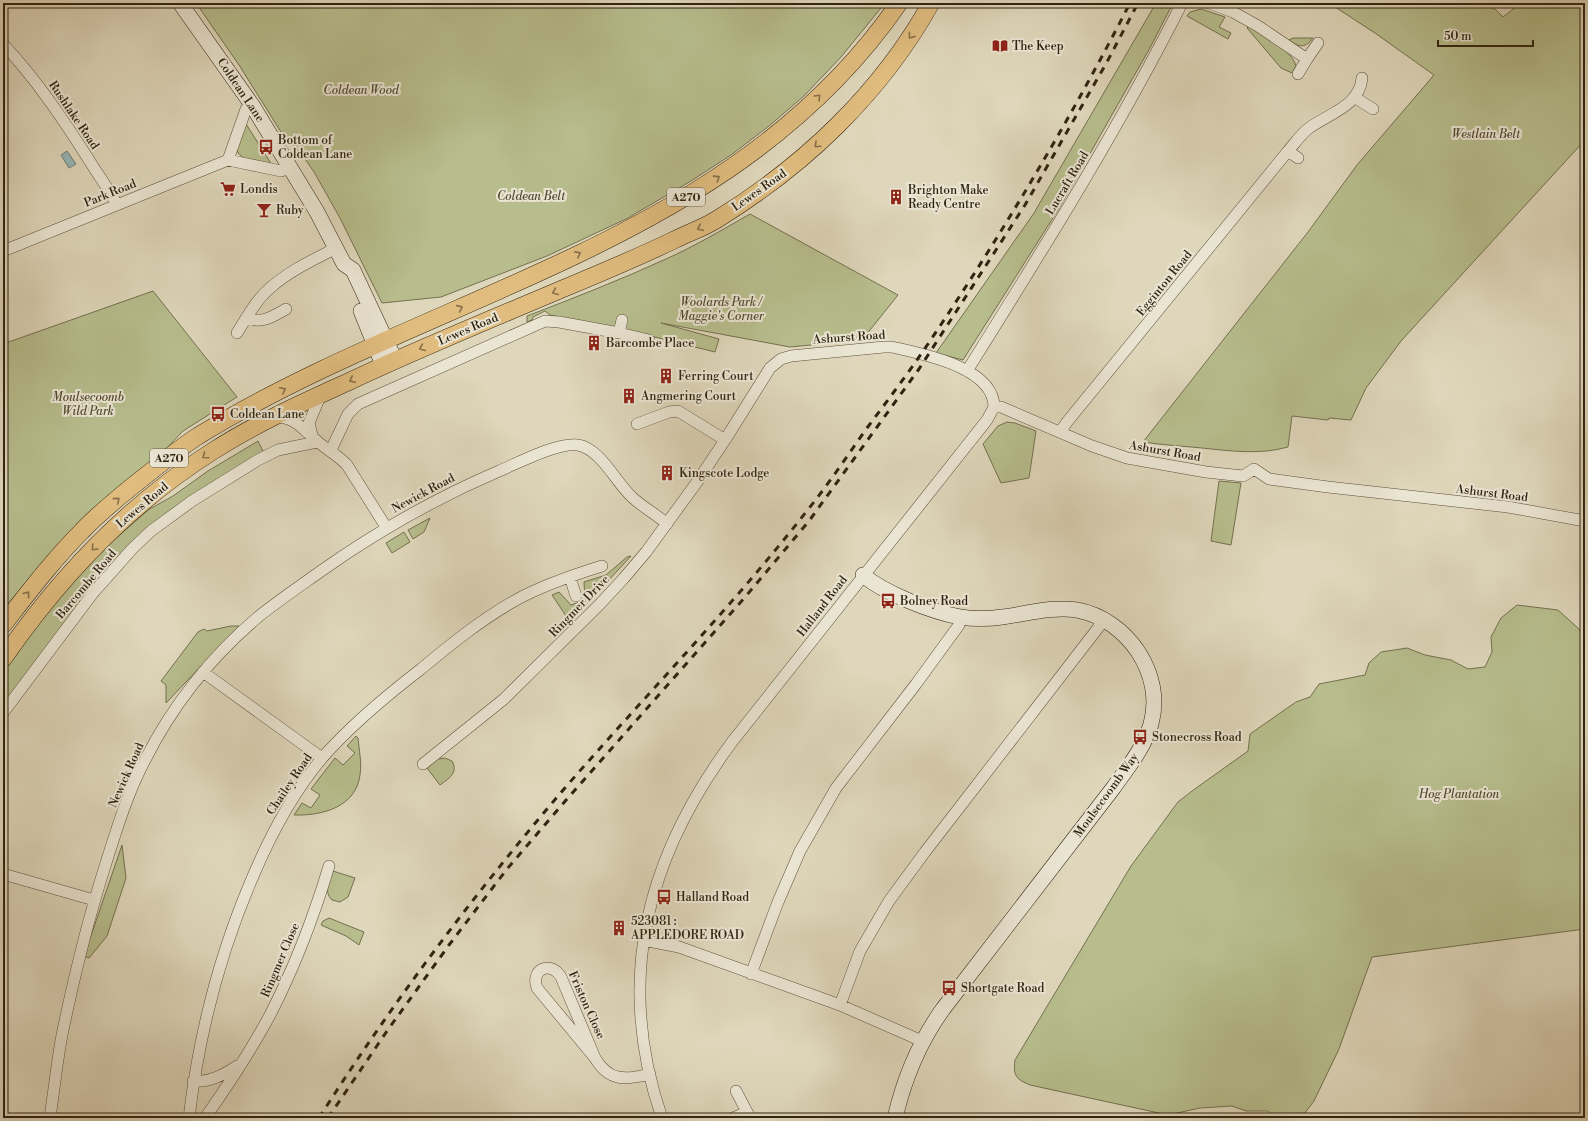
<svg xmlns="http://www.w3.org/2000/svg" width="1588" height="1121" viewBox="0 0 1588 1121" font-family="'Libre Bodoni',serif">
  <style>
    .green { fill: #b7bd8d; stroke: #74704f }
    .water { fill: #96b7b9; stroke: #6d7c76 }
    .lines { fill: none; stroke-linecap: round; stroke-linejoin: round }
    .street-casing { stroke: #5c503c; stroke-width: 12 }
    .secondary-casing { stroke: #302311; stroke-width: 16 }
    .primary-casing { stroke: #302311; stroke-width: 18 }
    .street { stroke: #eae5d3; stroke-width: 11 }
    .secondary { stroke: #eae5d3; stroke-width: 15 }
    .primary { stroke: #e0bc7e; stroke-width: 17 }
    .rail { stroke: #302311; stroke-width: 3; stroke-dasharray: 7 7; stroke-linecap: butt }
    .oneway { stroke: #887048 }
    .labels { text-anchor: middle; stroke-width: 4; stroke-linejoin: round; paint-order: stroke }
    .shield { fill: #eae5d3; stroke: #685d4b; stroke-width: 1 }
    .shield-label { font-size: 11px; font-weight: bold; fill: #302311 }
    .poi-label { font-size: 12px; fill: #302311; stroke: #eae5d3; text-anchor: start }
    .street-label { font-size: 12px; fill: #302311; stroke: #eae5d3 }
    .park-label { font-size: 12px; font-style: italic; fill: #524a30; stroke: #eae5d3 }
  </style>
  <rect width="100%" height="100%" fill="#dfd7bb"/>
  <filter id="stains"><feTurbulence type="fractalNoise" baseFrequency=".005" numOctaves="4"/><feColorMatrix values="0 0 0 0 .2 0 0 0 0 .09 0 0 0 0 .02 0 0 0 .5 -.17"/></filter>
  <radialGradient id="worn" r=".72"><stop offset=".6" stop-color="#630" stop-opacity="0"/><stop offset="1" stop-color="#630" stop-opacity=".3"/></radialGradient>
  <path class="green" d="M196,3H885L841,57L804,96L769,126L731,155L691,181L628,218L547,256L441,297L382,303L340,218L314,172L303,156L281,132L239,65Z
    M1156,3H1173L1151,46L1058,210L963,360L936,353L1034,213Z
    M1329,3H1483L1496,10L1503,17L1521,3H1585V140L1401,341L1366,388L1351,420L1329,418L1328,420L1292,416L1288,447C1260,455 1231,451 1202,448C1182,446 1163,445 1143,442L1308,232L1357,165L1434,75L1375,33Z
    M1201,9L1225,17L1219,27L1231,33L1228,39L1187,16L1190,12Z
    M1249,26C1263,35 1292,50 1296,66L1292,73L1281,68L1247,28Z
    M1293,38H1313C1306,48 1299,48 1289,40Z
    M246,124L272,165L245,159L238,153L237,148Z
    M750,214L898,295L862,340L790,347L661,323L719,339L715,352L647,335L550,315L545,311L533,317L532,320L527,322V316C574,298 620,280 666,259C695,246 722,230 750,214Z
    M153,291L237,397L183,431L166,449L44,560L3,610V344Z
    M1007,422L1015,423L1036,431L1029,478L1001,483L983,444L998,426Z
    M258,441L264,453L139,536L108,567L81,600L3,705V673L29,636L62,595L92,561L114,540L148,510L173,496L208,471Z
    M1219,481L1241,483L1231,545L1211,541Z
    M430,518L424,532L413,539L408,530Z
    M404,532L410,542L392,553L386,543Z
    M631,556L570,622L552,595L559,592L571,605L585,600L584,582L606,575L627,557Z
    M1517,605L1558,610L1579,629L1585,641V929L1372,957L1339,1049L1314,1101L1301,1118H1276L1268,1111H1246L1232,1106L1200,1108L1168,1115L1030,1085C1016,1079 1013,1076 1015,1060L1131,866L1175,806L1178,802L1192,791L1248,751L1250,734L1296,702L1310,697L1319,684L1365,675L1369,663L1381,652L1407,648L1425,655L1451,660L1468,669L1485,667L1492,652L1491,637L1501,618Z
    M231,626H239L166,703V685L161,681L198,632L204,629L207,631Z
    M356,736L358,738C359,750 362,763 360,775C356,807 322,816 294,815L302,803L311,808L320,795L311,789L335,758L343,765L355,753L347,746Z
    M445,758L452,761C459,773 448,779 440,785L427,768L438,759Z
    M122,845L126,878L107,936L89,958L84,956Z
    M333,871L355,878L348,897L340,902L332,900C323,891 330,881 333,871Z
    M329,918L364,932L359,945L346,936L321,925L323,921Z"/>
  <path class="water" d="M67,151L76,164L69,168L61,155Z"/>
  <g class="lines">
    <defs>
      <path id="street" d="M1209,3L1233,12L1258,26L1307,59L1318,43
        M3,44C36,79 63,119 89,160C98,175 109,189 117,205
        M1298,74L1307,59
        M1354,97L1373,109
        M1288,151L1298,158
        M228,160L246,109L252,105
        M3,251L228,160L281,171L291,168
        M247,317C260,325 274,316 286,309
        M237,333C247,317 256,300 270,288C289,271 313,260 336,248
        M619,333L622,320
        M967,371C1042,251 1118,130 1182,3
        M274,416C297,418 301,428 317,441C327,450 338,455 347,465L386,527
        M637,424L669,412L678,411L725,440
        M1060,432L1067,422L1288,151C1295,143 1301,134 1309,128C1328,114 1360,106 1362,78
        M312,435L309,423L321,394
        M331,450L348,414L358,404L545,321L559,322L619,333L649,340
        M570,577L576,596
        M203,672L322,758
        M3,713L93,593L132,549L151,531L192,501L258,460L278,450L317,442
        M423,764L504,699L600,604L624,578L646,552L697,482L725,440L770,368L781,359L791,356L884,347H892C922,354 994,367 994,407H1001L1092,446L1127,458L1206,472L1243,476L1254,469L1269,479L1328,487L1508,507L1585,521
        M3,874L94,900
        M643,940L679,947L840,1005L922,1041
        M751,974L778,902L800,851L836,788L916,684L959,625L960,617
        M840,1005L860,951L889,901L925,852L1098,628L1103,620
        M595,1058L537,988C530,969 551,960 561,977L595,1058C609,1082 626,1080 650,1074
        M193,1081C209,1083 224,1075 237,1066
        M736,1091L747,1112
        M50,1118C54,1090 57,1062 62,1035C74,977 88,919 106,863C117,828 128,792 145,760C172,706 212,656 258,617C278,601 300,586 321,571C379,530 434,499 499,471C518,463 558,442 578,445C601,449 616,483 633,498C644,508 656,514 667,524
        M189,1118C199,1033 220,952 254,874C272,832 293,792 323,757C352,724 386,696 421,669C451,644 482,619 516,600C543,585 573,575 602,566
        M205,1118C229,1084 252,1049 271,1013C295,966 314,916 329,866
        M662,1118C614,979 647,857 732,742L987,420L994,407
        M733,1118L747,1112L750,1117"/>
      <path id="secondary" d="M180,3L252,105L317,212L344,264L353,270L395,360
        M361,311L383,365
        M863,575C884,593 932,612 960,617C973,619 989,619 1002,617C1026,614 1053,606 1077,610C1127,619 1165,674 1151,724C1144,748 1128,767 1114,787L943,1009C920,1041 904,1079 895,1118"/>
      <path id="primary" d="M3,625C28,593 53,560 82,531C102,510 126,491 149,473C165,460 181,447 198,436C434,291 733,245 899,3
        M3,659C59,578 129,504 213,451C255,424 302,403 348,382C420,348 494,318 567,287C603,272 639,257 674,240C688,233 703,228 716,220C804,166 881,93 931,3"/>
    </defs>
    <use href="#street" class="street-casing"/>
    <use href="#secondary" class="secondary-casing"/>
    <use href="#primary" class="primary-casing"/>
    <use href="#street" class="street"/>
    <use href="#secondary" class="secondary"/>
    <use href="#primary" class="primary"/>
    <path class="rail" d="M319,1118C392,1003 475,893 564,789C644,697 730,609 806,512C828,485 847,456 867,428C888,400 909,372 928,344C1002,234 1070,120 1130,3
      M328,1118L387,1031L449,945L507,869L567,799L746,596L809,521L919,369L1025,205L1107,62L1138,3"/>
  </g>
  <defs><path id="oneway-chevron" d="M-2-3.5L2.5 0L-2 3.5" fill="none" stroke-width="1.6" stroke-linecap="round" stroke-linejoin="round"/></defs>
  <g class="oneway">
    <use href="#oneway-chevron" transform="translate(911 36) rotate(126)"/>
    <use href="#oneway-chevron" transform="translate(818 97) rotate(-45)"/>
    <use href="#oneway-chevron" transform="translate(817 145) rotate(137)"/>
    <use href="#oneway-chevron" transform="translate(717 178) rotate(-33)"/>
    <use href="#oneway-chevron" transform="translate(700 228) rotate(155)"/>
    <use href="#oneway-chevron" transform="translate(578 254) rotate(-27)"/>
    <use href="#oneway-chevron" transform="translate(555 292) rotate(157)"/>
    <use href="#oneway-chevron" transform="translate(460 308) rotate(-24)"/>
    <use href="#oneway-chevron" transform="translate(422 348) rotate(157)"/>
    <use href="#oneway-chevron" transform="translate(352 380) rotate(155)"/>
    <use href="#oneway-chevron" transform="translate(283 390) rotate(-26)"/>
    <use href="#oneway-chevron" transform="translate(205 456) rotate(145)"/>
    <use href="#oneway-chevron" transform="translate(117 500) rotate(-41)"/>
    <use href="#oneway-chevron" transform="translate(94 548) rotate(133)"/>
    <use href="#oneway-chevron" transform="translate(27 594) rotate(-52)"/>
  </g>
  <defs>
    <symbol id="library-bare" viewBox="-9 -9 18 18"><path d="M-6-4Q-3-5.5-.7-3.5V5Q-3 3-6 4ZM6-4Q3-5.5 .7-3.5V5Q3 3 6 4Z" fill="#8f2418" stroke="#eae5d3" stroke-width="2.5" paint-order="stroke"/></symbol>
    <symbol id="bus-bare" viewBox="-9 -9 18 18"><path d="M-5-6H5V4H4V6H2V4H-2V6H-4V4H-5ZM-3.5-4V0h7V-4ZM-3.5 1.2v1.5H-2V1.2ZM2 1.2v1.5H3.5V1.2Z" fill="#8f2418" stroke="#eae5d3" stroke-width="2.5" paint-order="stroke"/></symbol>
    <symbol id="supermarket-bare" viewBox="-9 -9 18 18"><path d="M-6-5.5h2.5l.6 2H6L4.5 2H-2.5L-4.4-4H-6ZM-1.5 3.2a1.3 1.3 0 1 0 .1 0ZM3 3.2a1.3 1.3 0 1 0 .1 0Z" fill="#8f2418" stroke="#eae5d3" stroke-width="2.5" paint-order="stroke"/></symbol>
    <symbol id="building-bare" viewBox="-9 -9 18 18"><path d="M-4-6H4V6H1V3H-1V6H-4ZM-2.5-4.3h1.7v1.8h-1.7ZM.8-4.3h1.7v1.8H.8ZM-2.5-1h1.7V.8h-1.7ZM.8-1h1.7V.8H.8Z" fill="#8f2418" stroke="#eae5d3" stroke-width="2.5" paint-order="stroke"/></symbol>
    <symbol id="bar-bare" viewBox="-9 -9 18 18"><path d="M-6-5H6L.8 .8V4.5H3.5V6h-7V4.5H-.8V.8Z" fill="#8f2418" stroke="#eae5d3" stroke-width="2.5" paint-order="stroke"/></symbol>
  </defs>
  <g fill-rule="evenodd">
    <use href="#library-bare" x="989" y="35" width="22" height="22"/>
    <use href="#bus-bare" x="255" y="136" width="22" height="22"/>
    <use href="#supermarket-bare" x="217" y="178" width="22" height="22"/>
    <use href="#building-bare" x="885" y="186" width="22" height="22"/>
    <use href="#bar-bare" x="253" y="199" width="22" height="22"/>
    <use href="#building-bare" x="583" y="332" width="22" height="22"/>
    <use href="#building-bare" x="655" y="365" width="22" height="22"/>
    <use href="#building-bare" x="618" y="385" width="22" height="22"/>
    <use href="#bus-bare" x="207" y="403" width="22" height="22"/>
    <use href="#building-bare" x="656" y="462" width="22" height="22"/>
    <use href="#bus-bare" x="877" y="590" width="22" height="22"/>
    <use href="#bus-bare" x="1129" y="726" width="22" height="22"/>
    <use href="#bus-bare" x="653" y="886" width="22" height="22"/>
    <use href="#building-bare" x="608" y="917" width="22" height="22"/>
    <use href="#bus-bare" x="938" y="977" width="22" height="22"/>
  </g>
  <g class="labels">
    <g class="shield">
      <rect x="667" y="188" width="38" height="18" rx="3"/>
      <rect x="150" y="449" width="38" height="18" rx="3"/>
    </g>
    <g class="shield-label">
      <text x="686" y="201">A270</text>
      <text x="169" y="462">A270</text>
    </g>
    <g class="poi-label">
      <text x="1012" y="50">The Keep</text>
      <text x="278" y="144">Bottom of<tspan x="278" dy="14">Coldean Lane</tspan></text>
      <text x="240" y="193">Londis</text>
      <text x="908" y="194">Brighton Make<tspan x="908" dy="14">Ready Centre</tspan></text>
      <text x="276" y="214">Ruby</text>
      <text x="606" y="347">Barcombe Place</text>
      <text x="678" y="380">Ferring Court</text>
      <text x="641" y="400">Angmering Court</text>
      <text x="230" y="418">Coldean Lane</text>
      <text x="679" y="477">Kingscote Lodge</text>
      <text x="900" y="605">Bolney Road</text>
      <text x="1152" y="741">Stonecross Road</text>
      <text x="676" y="901">Halland Road</text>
      <text x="631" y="925">523081 :<tspan x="631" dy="14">APPLEDORE ROAD</tspan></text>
      <text x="961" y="992">Shortgate Road</text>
    </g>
    <g class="street-label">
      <text transform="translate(241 90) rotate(56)" y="4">Coldean Lane</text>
      <text transform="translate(74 115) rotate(56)" y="4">Rushlake Road</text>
      <text transform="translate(1067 183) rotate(-59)" y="4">Lucraft Road</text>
      <text transform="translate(759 190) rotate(-35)" y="4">Lewes Road</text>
      <text transform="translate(110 193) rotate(-22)" y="4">Park Road</text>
      <text transform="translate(1164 283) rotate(-51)" y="4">Egginton Road</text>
      <text transform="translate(468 329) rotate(-23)" y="4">Lewes Road</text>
      <text transform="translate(849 337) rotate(-4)" y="4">Ashurst Road</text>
      <text transform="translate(1165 451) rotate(10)" y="4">Ashurst Road</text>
      <text transform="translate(423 493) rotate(-28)" y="4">Newick Road</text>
      <text transform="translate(1492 493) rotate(7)" y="4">Ashurst Road</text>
      <text transform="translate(142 505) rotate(-40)" y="4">Lewes Road</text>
      <text transform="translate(86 584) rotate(-50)" y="4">Barcombe Road</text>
      <text transform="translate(579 606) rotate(-46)" y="4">Ringmer Drive</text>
      <text transform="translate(822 606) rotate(-52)" y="4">Halland Road</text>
      <text transform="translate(126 775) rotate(-66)" y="4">Newick Road</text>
      <text transform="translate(289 784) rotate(-56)" y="4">Chailey Road</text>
      <text transform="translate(1106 795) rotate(-54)" y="4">Moulsecoomb Way</text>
      <text transform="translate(280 960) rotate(-67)" y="4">Ringmer Close</text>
      <text transform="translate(587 1005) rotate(66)" y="4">Friston Close</text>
    </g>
    <g class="park-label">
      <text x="361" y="94">Coldean Wood</text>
      <text x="1486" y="138">Westlain Belt</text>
      <text x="531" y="200">Coldean Belt</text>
      <text x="721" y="306">Woolards Park /<tspan x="721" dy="14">Maggie's Corner</tspan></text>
      <text x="88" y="401">Moulsecoomb<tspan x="88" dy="14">Wild Park</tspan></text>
      <text x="1459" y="798">Hog Plantation</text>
    </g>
  </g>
  <rect width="1588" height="1121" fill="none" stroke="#dfd7bb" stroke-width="16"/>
  <rect x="4" y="4" width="1580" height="1113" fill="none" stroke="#302311" stroke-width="2"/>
  <rect x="8" y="8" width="1572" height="1105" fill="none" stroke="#302311"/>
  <path d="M1438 40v6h95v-6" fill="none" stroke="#302311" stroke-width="2"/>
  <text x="1444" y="40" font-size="12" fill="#302311" stroke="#eae5d3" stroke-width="3" paint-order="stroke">50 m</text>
  <rect width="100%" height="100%" filter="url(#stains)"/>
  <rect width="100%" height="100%" fill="url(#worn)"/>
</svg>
